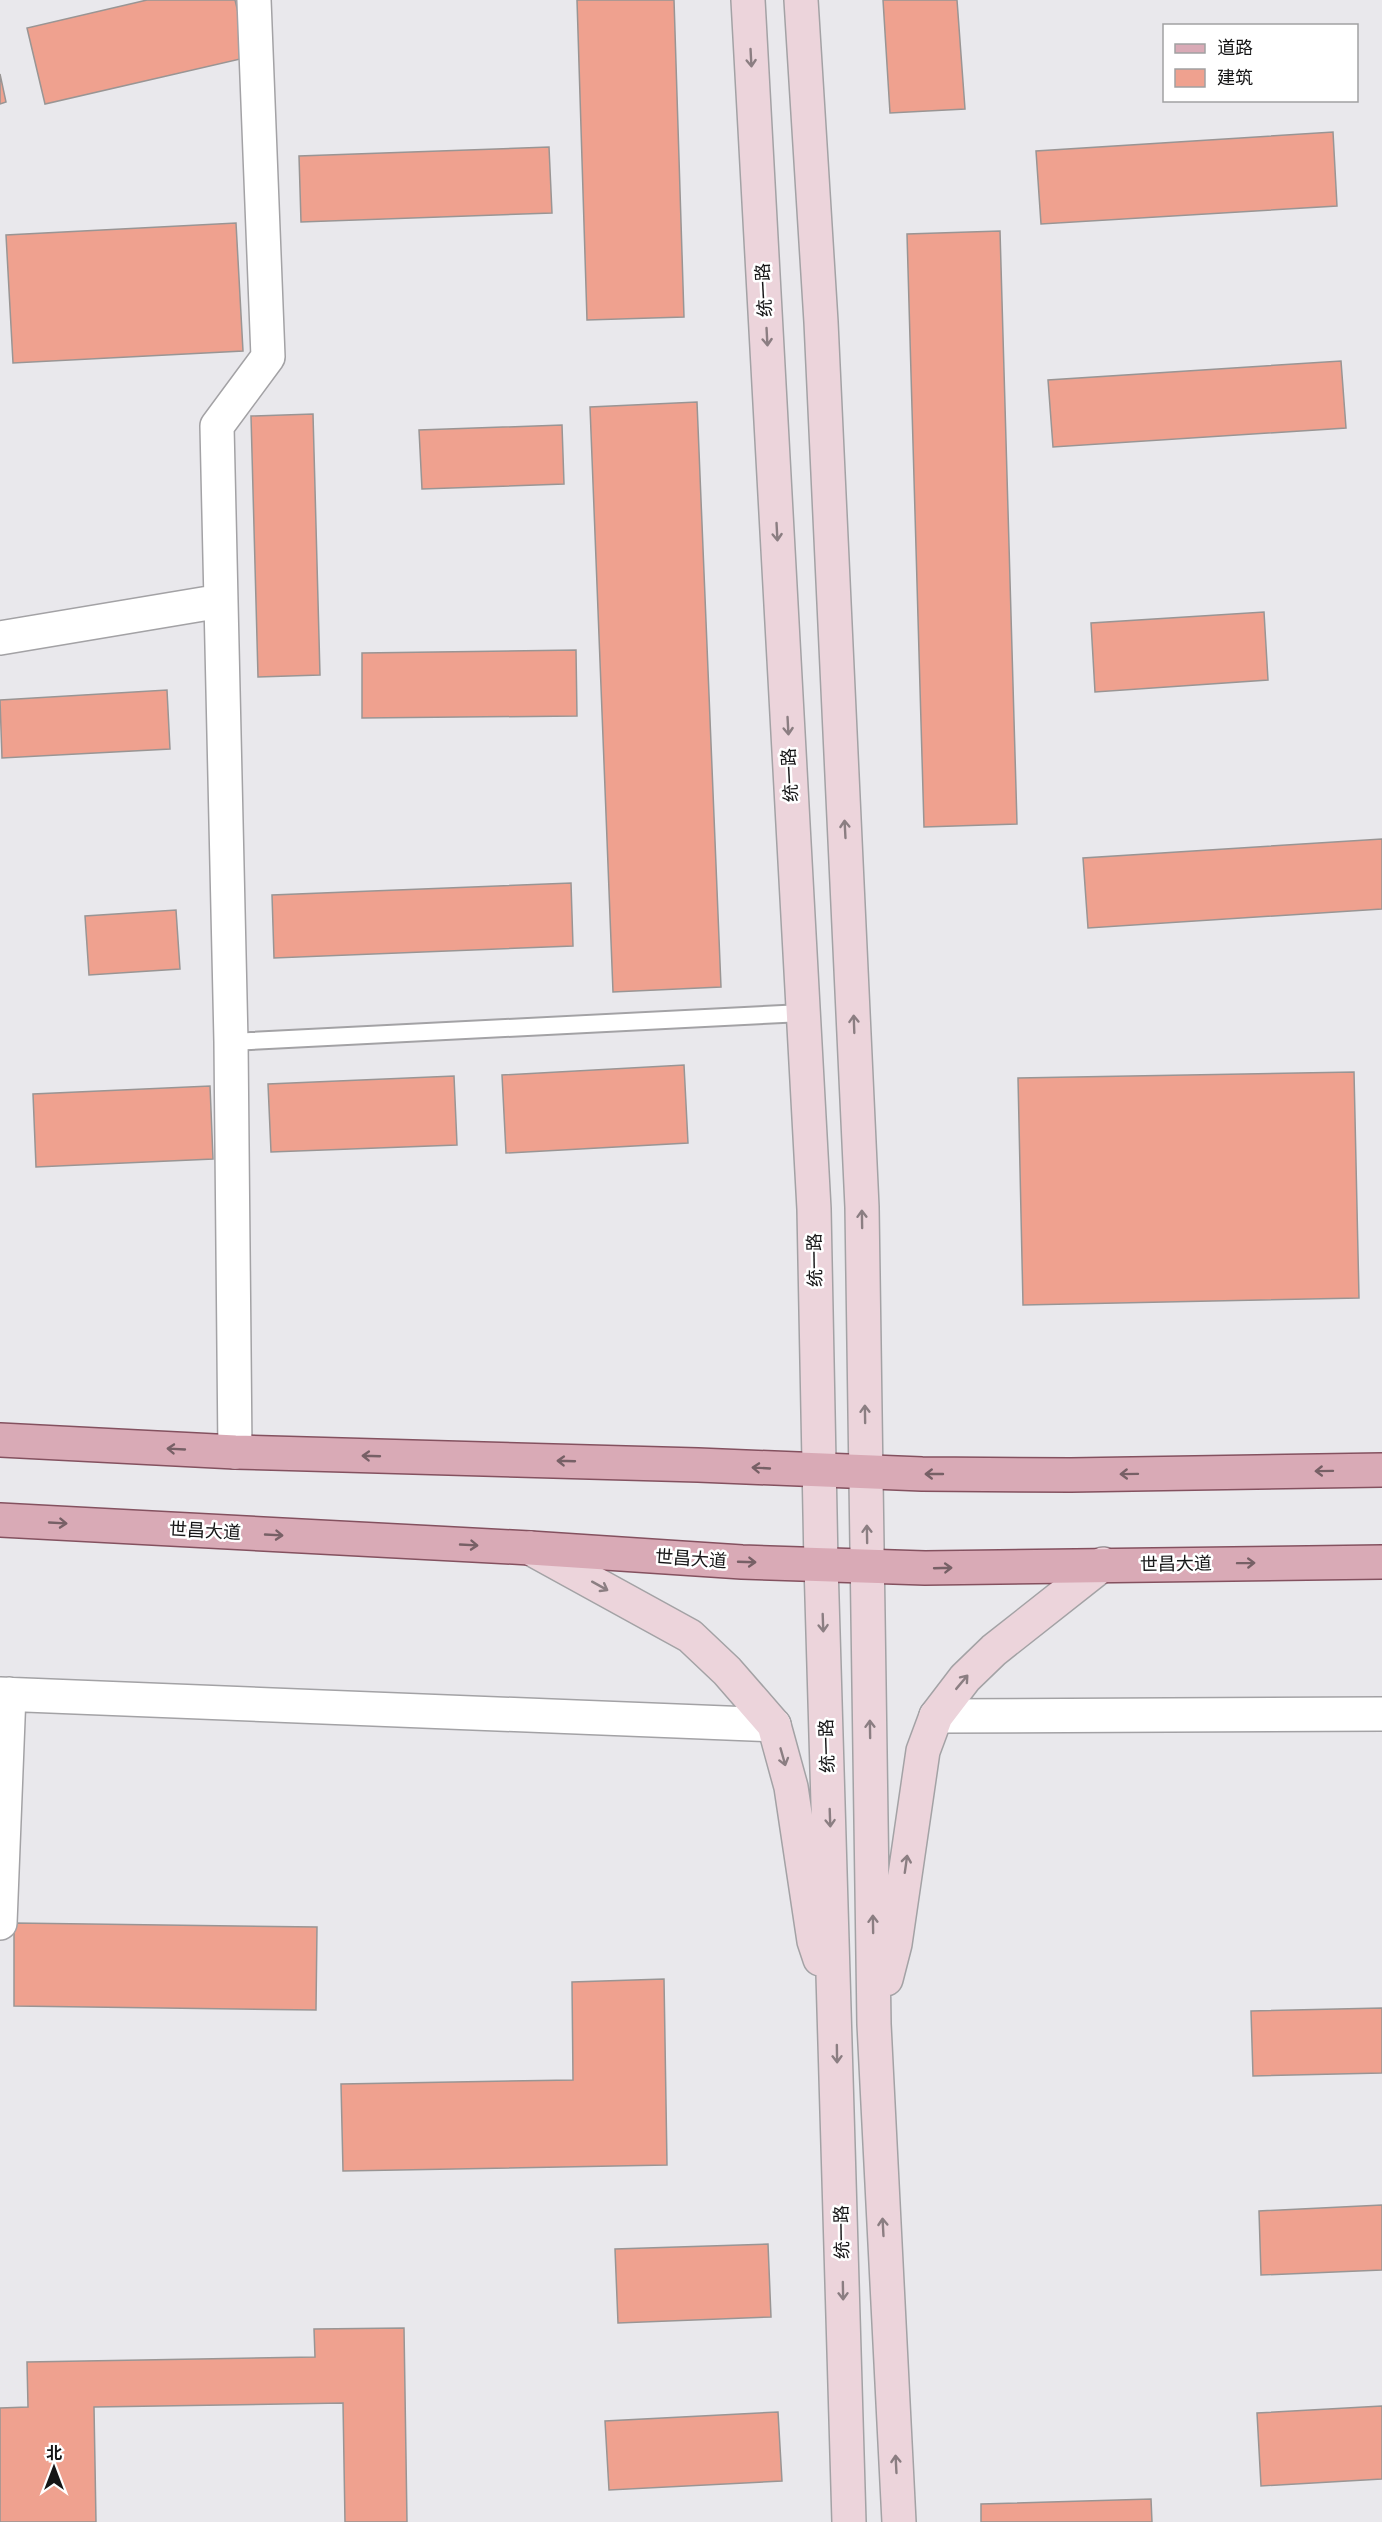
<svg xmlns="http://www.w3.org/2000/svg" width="1382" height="2522" viewBox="0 0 1382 2522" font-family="Ubuntu,'Noto Sans SC',sans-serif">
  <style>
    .building { fill: #efa18f; stroke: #999594; stroke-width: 1.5 }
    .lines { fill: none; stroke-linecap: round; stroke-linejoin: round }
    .service-casing { stroke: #a3a2a5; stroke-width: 20 }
    .minor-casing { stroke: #a3a2a5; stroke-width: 36 }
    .secondary-casing { stroke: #a3a2a5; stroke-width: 36 }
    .primary-casing { stroke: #84515f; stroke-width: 36 }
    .service { stroke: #fff; stroke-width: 16 }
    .minor { stroke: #fff; stroke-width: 33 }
    .secondary { stroke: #ecd4db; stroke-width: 33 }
    .primary { stroke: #d9aab6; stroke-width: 33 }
    .oneway { stroke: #8b7e82 }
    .oneway2 { stroke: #776066 }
    .labels { text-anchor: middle; stroke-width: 5; stroke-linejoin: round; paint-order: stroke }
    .street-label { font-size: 18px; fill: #151516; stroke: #fff }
  </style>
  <rect width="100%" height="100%" fill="#e9e8ec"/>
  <path class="building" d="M147,0H235L249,57L45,104L27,28Z
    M577,0H674L684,317L587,320Z
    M883,0H957L965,109L890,113Z
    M0,74L6,102L0,104Z
    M1333,132L1337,206L1041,224L1036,151Z
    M549,147L552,213L301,222L299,156Z
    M236,223L243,351L13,363L6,235Z
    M1000,231L1017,824L924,827L907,234Z
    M1341,361L1346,428L1053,447L1048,380Z
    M697,402L721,987L613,992L590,407Z
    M313,414L320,675L258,677L251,416Z
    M562,425L564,484L422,489L419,430Z
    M1264,612L1268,680L1095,692L1091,623Z
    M576,650L577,716L362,718V653Z
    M167,690L170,749L2,758L0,700Z
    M1382,839V909L1088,928L1083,858Z
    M571,883L573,946L274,958L272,895Z
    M176,910L180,969L89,975L85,916Z
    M684,1065L688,1143L506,1153L502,1075Z
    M1354,1072L1359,1298L1023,1305L1018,1078Z
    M454,1076L457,1145L271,1152L268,1084Z
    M210,1086L213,1159L36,1167L33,1094Z
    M14,1923L317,1927L316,2010L14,2006Z
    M664,1979L667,2165L343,2171L341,2084L573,2080L572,1982Z
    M1382,2008V2073L1253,2076L1251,2011Z
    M1382,2205V2270L1261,2275L1259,2211Z
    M768,2244L771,2317L618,2323L615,2249Z
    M404,2328L407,2522H345L343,2403L94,2407L96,2522H0V2408L28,2407L27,2362L315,2357L314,2329Z
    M1382,2406V2479L1261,2486L1257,2413Z
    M778,2412L782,2481L609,2490L605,2421Z
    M1151,2499L1152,2522H981V2504Z"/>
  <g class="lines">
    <defs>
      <path id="service" d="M231,1042L803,1013"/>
      <path id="minor" d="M0,638L221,601
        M235,1452L231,1042L217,426L268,357L254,0
        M0,1694L774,1725
        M936,1716L1382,1714
        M0,1923L9,1694"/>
      <path id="secondary" d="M748,0L814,1209L821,1564L849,2522
        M801,0L821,322L862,1207L874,2024L899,2522
        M530,1548L690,1636L727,1671L774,1725L791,1787L814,1941L820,1959
        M886,1979L895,1944L923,1751L936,1716L965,1678L994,1650L1103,1564"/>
      <path id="primary" d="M0,1440L235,1452L698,1465L922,1474L1071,1475L1382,1470
        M0,1520L530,1548L742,1562L925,1568L1382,1562"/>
    </defs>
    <use href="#service" class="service-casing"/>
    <use href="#minor" class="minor-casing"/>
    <use href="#secondary" class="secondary-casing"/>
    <use href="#primary" class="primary-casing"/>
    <use href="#service" class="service"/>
    <use href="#minor" class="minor"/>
    <use href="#secondary" class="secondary"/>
    <use href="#primary" class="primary"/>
  </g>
  <defs><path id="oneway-shaft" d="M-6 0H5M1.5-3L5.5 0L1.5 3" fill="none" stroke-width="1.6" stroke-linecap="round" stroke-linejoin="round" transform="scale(1.5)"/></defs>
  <g class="oneway">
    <use href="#oneway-shaft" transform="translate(751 58) rotate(87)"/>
    <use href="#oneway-shaft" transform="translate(767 337) rotate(87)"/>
    <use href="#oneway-shaft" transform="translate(777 532) rotate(87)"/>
    <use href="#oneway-shaft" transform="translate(788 726) rotate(87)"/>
    <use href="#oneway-shaft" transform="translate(845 829) rotate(-93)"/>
    <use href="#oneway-shaft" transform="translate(854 1024) rotate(-92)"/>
    <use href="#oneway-shaft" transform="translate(862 1219) rotate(-91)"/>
    <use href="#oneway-shaft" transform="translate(865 1414) rotate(-91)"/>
    <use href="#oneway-shaft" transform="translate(867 1534) rotate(-91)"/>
    <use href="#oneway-shaft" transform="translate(600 1586) rotate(29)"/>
    <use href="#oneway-shaft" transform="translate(823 1623) rotate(88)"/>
    <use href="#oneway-shaft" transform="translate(962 1682) rotate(-50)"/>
    <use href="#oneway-shaft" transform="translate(870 1729) rotate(-91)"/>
    <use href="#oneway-shaft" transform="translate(783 1757) rotate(74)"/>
    <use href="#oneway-shaft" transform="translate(830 1818) rotate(88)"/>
    <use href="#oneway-shaft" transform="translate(906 1864) rotate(-82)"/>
    <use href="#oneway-shaft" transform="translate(873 1924) rotate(-91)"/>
    <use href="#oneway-shaft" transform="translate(837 2054) rotate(89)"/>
    <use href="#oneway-shaft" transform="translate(883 2227) rotate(-93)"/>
    <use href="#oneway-shaft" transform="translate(843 2291) rotate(89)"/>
    <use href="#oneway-shaft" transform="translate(896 2464) rotate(-93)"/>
  </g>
  <g class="oneway2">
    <use href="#oneway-shaft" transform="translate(176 1449) rotate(-177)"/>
    <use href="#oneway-shaft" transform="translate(371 1456) rotate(-178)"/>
    <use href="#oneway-shaft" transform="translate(566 1461) rotate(-178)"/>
    <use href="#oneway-shaft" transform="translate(761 1468) rotate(-177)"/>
    <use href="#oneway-shaft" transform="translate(1324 1471) rotate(179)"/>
    <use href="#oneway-shaft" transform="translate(934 1474) rotate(180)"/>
    <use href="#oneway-shaft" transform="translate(1129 1474) rotate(179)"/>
    <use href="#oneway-shaft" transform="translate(58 1523) rotate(3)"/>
    <use href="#oneway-shaft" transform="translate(274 1535) rotate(3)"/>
    <use href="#oneway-shaft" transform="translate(469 1545) rotate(3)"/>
    <use href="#oneway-shaft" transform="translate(747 1562) rotate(2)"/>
    <use href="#oneway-shaft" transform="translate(1246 1563) rotate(-1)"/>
    <use href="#oneway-shaft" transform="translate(943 1568) rotate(-2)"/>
  </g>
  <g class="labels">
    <g class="street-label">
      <text transform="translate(764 290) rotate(-93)" y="6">统一路</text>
      <text transform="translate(790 775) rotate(-93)" y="6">统一路</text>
      <text transform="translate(815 1260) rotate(-91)" y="6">统一路</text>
      <text transform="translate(205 1531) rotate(3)" y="6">世昌大道</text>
      <text transform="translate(691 1559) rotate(4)" y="6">世昌大道</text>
      <text transform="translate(1176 1564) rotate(-1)" y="6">世昌大道</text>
      <text transform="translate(827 1746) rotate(-92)" y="6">统一路</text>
      <text transform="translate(842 2232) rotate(-91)" y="6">统一路</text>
    </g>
  </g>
  <rect x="1163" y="24" width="195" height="78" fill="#ffffff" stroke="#a1a1a2" stroke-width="1.5"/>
  <rect x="1175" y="44" width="30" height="9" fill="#d9aab6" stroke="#a1a1a2" stroke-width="1.5"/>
  <text x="1217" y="54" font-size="18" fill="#151516">道路</text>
  <rect x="1175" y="69" width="30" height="18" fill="#efa18f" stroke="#a1a1a2" stroke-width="1.5"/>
  <text x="1217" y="84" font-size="18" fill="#151516">建筑</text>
  <g transform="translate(54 2468)" stroke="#ffffff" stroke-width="4.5" paint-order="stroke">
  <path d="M0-4.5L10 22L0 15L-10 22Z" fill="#151516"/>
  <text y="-9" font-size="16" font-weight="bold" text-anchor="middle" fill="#151516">北</text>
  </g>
</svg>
